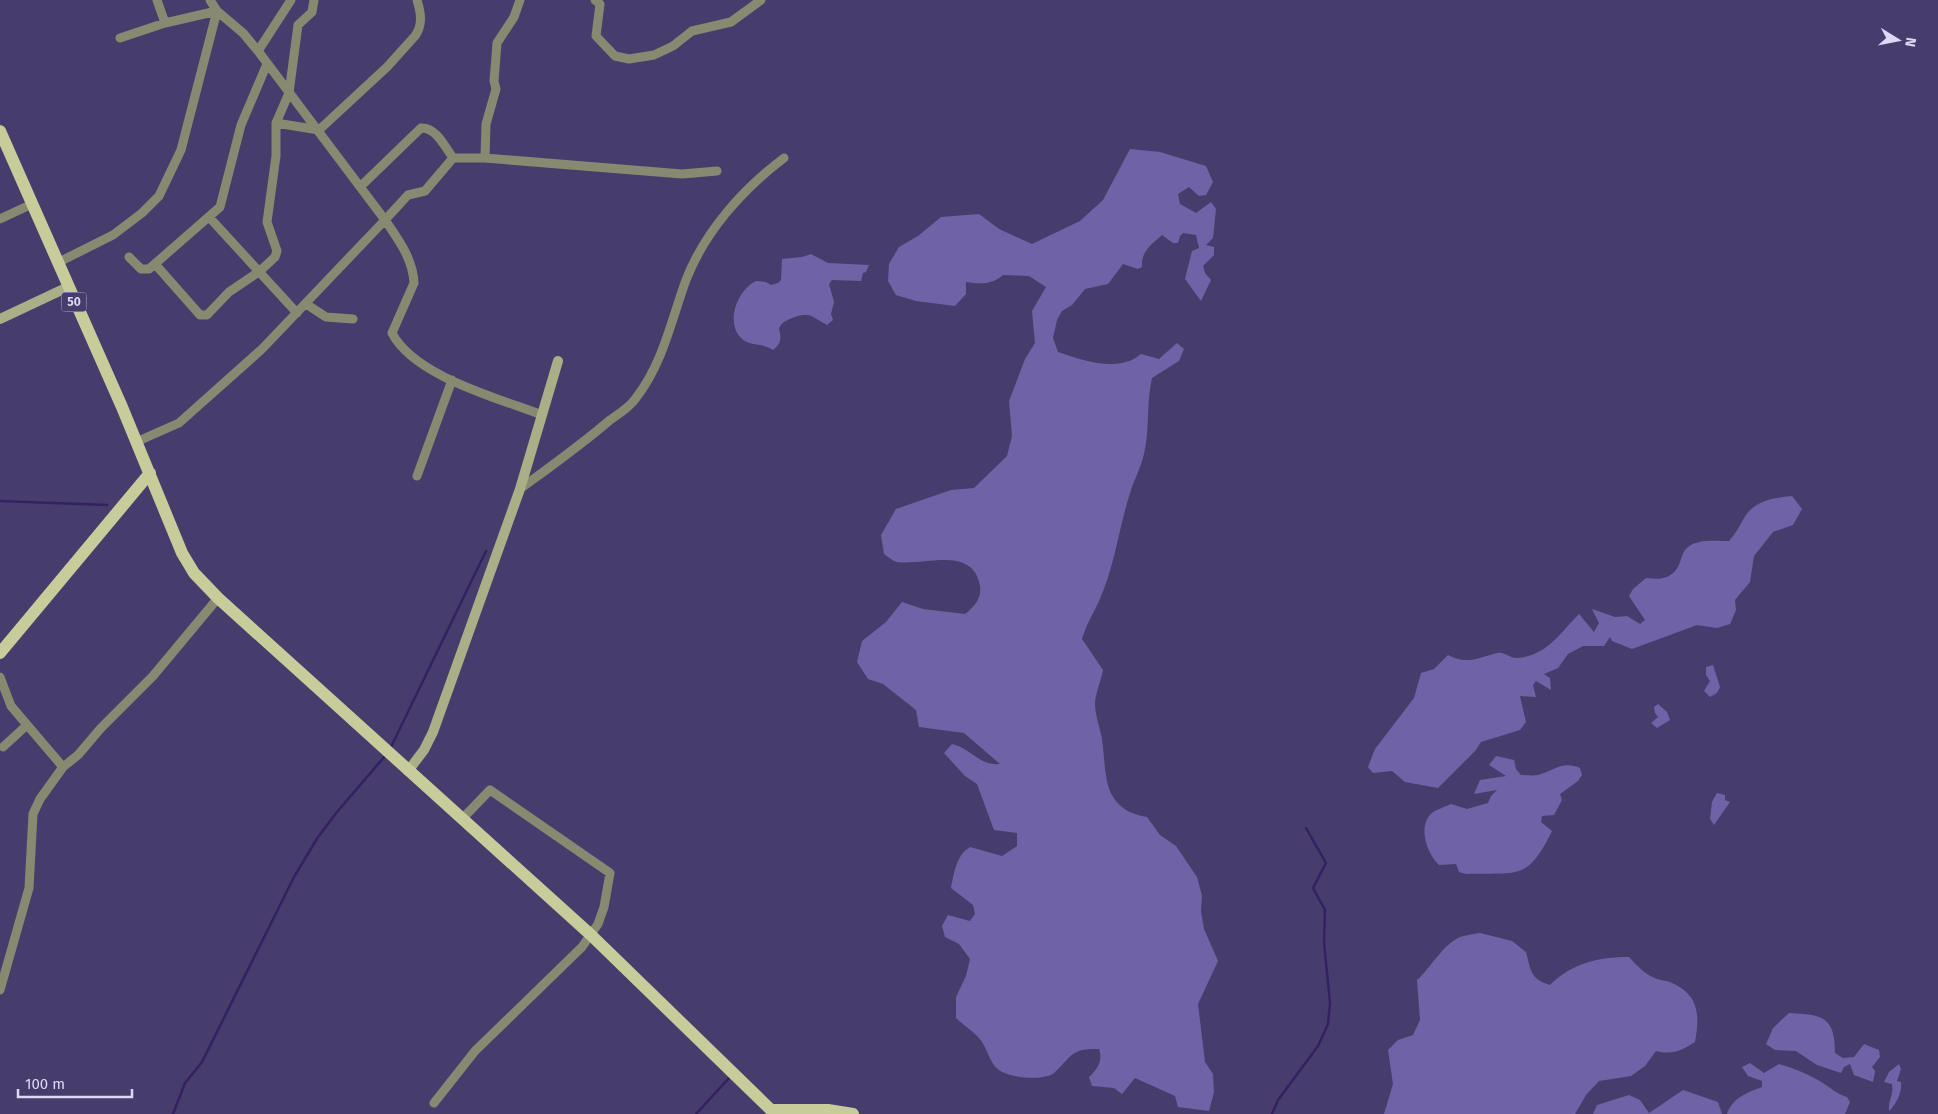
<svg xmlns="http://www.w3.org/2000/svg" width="1938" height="1114" viewBox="0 0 1938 1114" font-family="'Fira Sans',sans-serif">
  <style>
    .green { fill: #7062a6 }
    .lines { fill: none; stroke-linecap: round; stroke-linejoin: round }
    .stream { stroke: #332161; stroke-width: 2.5 }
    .street { stroke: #878a71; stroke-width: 9 }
    .secondary { stroke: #abaf88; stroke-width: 10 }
    .primary { stroke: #c7cc9a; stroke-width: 12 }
    .labels { text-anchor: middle; stroke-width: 4; stroke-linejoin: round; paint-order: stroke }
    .shield { fill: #473d6d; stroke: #afaacc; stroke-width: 1 }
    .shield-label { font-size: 12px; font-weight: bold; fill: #dcd8f5 }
  </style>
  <rect width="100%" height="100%" fill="#473d6d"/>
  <path class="green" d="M1130,149L1160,152L1206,166L1213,182L1206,195L1199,196L1189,187L1178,194L1180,204L1196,213L1211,202L1216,209L1213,238L1206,245L1214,247V255L1203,266L1205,273L1211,280L1201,301L1185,279L1192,251L1199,248L1196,235L1183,233L1180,236L1178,243H1173L1162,235C1151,245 1141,251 1142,267L1138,269L1123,264L1108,284L1085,289L1072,305L1062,311L1057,320L1053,338L1058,352C1084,361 1119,373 1141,354L1159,359L1177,343L1184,349L1179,361L1152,378C1146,404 1150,429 1144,454C1141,467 1135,478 1131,490C1119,526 1115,566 1099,601C1093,614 1086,625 1082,639L1103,670C1101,681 1095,694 1095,704C1095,715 1100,728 1102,739C1107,775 1101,809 1147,817L1160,835L1176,846L1197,877L1202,896L1201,911L1204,929L1218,961L1198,1004L1205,1062L1213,1074L1214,1092L1209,1111L1178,1107L1175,1096L1135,1078L1122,1094L1114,1088L1092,1086L1089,1077C1098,1069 1103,1060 1099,1049C1071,1048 1072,1056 1054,1073C1045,1081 1009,1078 999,1070C989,1063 988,1048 979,1038C973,1031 963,1025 956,1018V997L966,976L970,959L959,944L945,937L942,926L948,915L970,921L975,914L973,905L951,888C954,874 956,855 970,847L1002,856L1017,846V833L994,830L977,784L965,776L944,753L952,744C972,749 979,766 1000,764L964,733L919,727L916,710L883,684L868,679L857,662L862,641L886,622L902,602L923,609L965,614C974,607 982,598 980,586C973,545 924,566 897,562C893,561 888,557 884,554L881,535L896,509L951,490L974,488L1007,456L1012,436L1009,401L1025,359L1035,343L1032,311L1046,287L1029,276L1003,275C991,285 982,284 966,282V294L955,306L916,301L896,295L888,281L889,264L899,247L918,236L941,217L979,214L999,229L1032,244L1080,221L1103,200Z
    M811,254L828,263L869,265L866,272L863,273L861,281L832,280L829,284L834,302L831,314L833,320L827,325C811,316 810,311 792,318C786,321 783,321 779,328C781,338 782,343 773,350C762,343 756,346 747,342C723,330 735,291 756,281L766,282L771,285L778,283L781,280L782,259L802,257Z
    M1792,496L1802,509L1793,525L1773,532L1754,556L1750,582L1735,600L1736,610L1730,624L1717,628L1697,625L1632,649L1612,641L1610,637L1604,646H1583L1568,654L1558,668L1544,674L1550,678L1551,690L1536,681L1533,685L1536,697L1520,696L1526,722L1520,730L1481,742L1476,750L1438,788L1405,782L1392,771L1373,773L1368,767L1375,749L1414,698L1421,673L1434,669L1448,655C1466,665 1478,658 1497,653C1504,651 1511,659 1518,658C1548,655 1561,632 1579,614L1594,632L1599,623L1592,609L1615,617L1627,616L1640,624L1645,620L1629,596L1633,589L1646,578C1660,580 1672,579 1679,565C1681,560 1682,554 1685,550C1694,538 1716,541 1729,541C1736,533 1739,527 1744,518C1755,500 1773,498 1792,496Z
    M1713,665L1720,687L1717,693L1710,697L1704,691L1710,681L1706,675V667Z
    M1658,704L1667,712L1670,720L1657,728L1651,723L1658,717L1655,713L1654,707Z
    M1496,756L1514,760L1516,769L1521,775C1526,775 1533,776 1538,775C1553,771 1563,760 1580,768L1582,775L1578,781L1560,794L1562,800L1554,815L1542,816L1541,822L1552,831C1527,882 1518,872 1466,874L1459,872L1456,864L1439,865C1427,854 1417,826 1432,813C1437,809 1445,807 1451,804L1467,809L1488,803L1491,796L1497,790L1474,794L1480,780L1506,776L1489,765Z
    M1717,793L1725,795V800L1730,802L1714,825L1710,819L1712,802Z
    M1480,933L1512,941L1526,952C1531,970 1530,979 1550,985C1572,963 1599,957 1629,957C1637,966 1646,975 1657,979C1662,981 1667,980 1672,983C1699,995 1700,1015 1695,1042C1681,1051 1672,1055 1656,1051L1645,1066L1631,1076L1599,1081L1586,1095L1575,1114H1384L1393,1084L1388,1050L1398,1040L1413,1035L1420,1020L1417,980C1431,968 1442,945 1460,937C1466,935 1474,934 1480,933Z
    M1789,1013C1821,1015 1835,1015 1835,1053L1843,1058L1854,1057L1864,1044L1879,1050L1880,1057L1872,1067L1875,1071L1873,1082L1854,1075L1850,1064L1844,1067L1841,1073L1817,1065L1796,1051L1775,1050L1766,1044L1773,1028Z
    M1750,1063L1764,1073L1779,1064C1794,1068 1810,1075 1823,1083C1832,1089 1837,1094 1847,1097L1850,1102L1845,1114H1727C1732,1098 1748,1092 1762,1087V1081L1748,1076L1742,1067Z
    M1899,1064L1901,1069L1897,1081L1901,1082C1902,1093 1897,1103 1889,1111C1888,1101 1894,1094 1892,1084L1884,1082L1889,1072Z
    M1683,1090L1718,1102L1722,1114H1593L1597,1105L1629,1095L1640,1100L1649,1113Z"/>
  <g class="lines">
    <path class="stream" d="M0,501L107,505
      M390,749L486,551
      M173,1114L185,1083L202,1062L294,877L318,837L337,812L385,756
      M696,1114L729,1078
      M1272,1114L1278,1100L1318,1046L1328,1024L1330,1003L1324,942L1325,910L1313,888L1326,863L1306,828"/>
    <path class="street" d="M157,0L165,23
      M595,0L600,4L596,36L615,56L629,59L654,55L673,46L692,31L731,22L761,0
      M258,51L291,0
      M276,123L319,130L387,67L415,36C423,25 421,13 417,0
      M485,158L486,124L496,89L494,81L497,43L514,17L520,0
      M361,186L421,128C436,127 445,147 453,158
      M209,217L297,313
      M0,219L32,204
      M129,257L141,269H149L220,207L241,125L267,64
      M57,263L113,235L142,213L159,196L181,150L217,11L165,23L120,38
      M155,264L200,315H207L229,292L260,271L275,257L277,251L267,222L276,156V123L289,93L298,25L312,12L314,0
      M306,304L326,317L353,319
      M542,415C498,398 414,376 392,333L414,283C413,259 398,239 385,220L408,195L425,191L453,158H485L682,174L717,171
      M136,442L179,423L262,349L385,220L258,51L243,33L217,11L210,0
      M417,476L452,380
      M520,489C550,467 581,445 610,420C619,414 630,407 636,398C663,363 671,321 686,280C705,231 743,189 784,158
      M0,677L11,706L63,767
      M3,747L27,725
      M0,990L29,888L33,814L40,799L63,767L78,755L101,728L153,676L218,598
      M434,1103L475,1051L582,947L598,924L604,907L610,873L490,790L462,819"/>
    <path class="secondary" d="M0,319L68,287
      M408,771L424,750L433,732L520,489L558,361"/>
    <path class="primary" d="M0,131L122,407L182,553L194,573L218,598L591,935L771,1110H828L853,1114
      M0,653L150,473"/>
  </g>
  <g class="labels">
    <rect class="shield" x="61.5" y="292.5" width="25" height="19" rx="4"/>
    <g class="shield-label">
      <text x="74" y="306">50</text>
    </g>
  </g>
  <g transform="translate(1898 40) rotate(100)" stroke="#473d6d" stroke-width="4" paint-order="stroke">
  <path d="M0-4L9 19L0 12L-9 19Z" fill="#dcd8f5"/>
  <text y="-8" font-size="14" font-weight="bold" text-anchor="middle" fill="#dcd8f5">N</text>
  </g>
  <path d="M18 1089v8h114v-8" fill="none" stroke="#dcd8f5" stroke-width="2.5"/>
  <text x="25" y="1089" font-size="15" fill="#dcd8f5" stroke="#473d6d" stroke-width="4" paint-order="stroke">100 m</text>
</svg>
